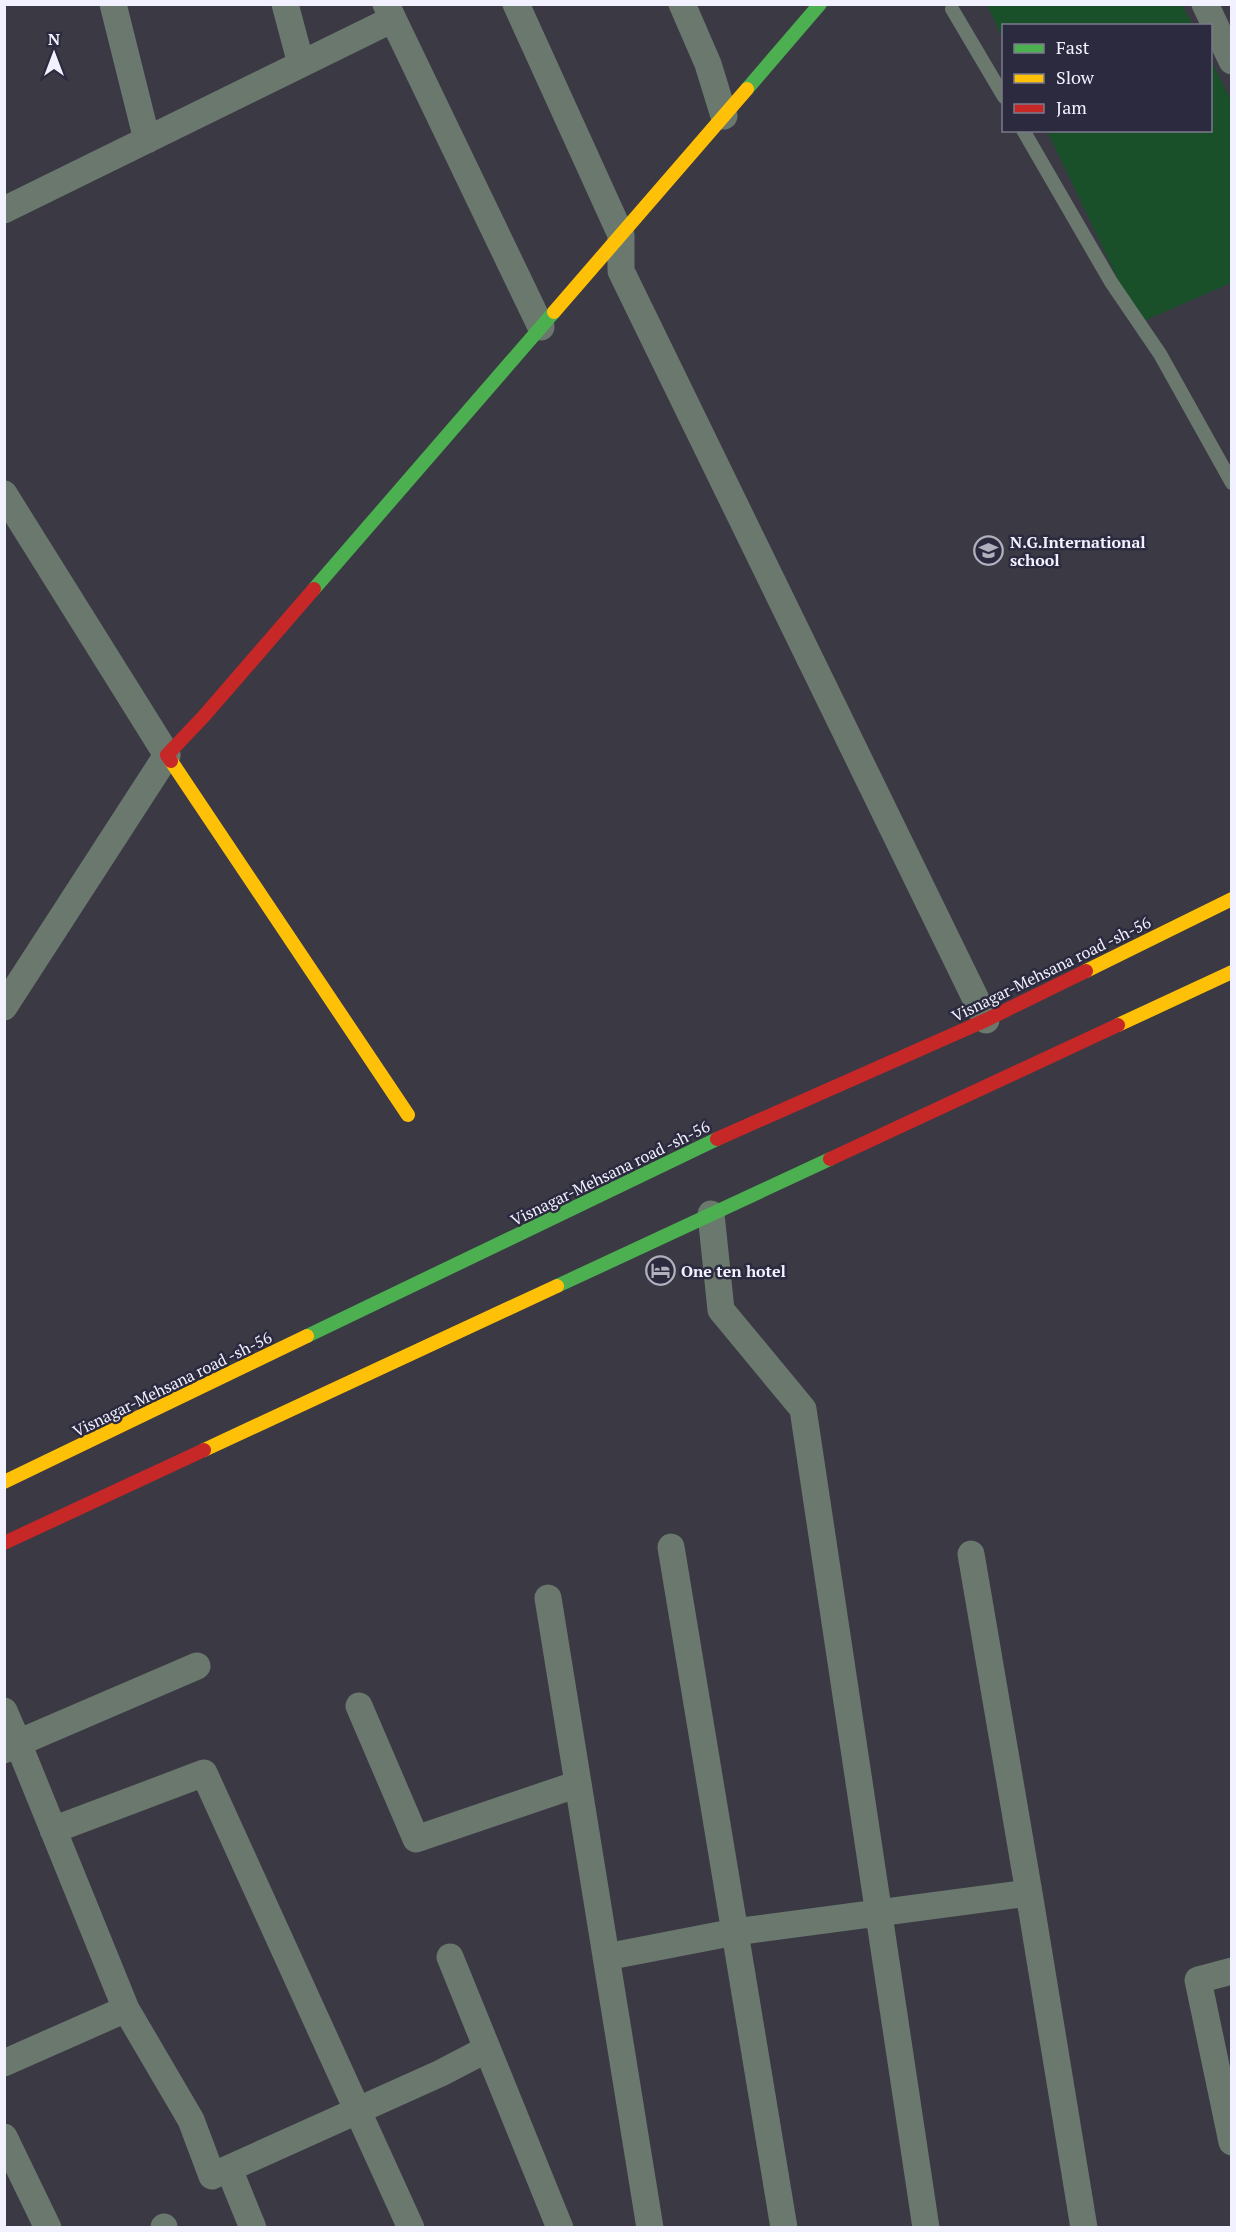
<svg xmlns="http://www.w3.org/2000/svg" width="1236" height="2232" viewBox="0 0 1236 2232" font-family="'PT Serif',serif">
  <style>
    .green { fill: #195029 }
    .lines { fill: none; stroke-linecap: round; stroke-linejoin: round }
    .lane { stroke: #6a786e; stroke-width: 14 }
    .street { stroke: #6a786e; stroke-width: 27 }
    .fast { stroke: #4caf50; stroke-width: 14 }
    .slow { stroke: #ffc107; stroke-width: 14 }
    .jam { stroke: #c62828; stroke-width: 14 }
    .labels { text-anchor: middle; stroke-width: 5; stroke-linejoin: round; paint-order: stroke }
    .poi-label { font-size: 16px; font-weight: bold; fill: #f1f1ff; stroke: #2c2a3f; text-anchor: start }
    .street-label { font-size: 16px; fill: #f1f1ff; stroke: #2c2a3f }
  </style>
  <rect width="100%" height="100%" fill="#3a3944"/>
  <path class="green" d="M987,5H1182L1193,25L1004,26L1003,39Z
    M1211,60L1231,101V283L1139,323L1047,131L1210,130Z"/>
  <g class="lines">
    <path class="lane" d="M952,9L1004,97
      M1023,130L1111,282L1160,354L1232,483"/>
    <path class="street" d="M113,4L147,140
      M285,4L301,64
      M516,4L621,235V271L986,1020
      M682,4L708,64L724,116
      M1205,4L1232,61
      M393,19L541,327
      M4,210L393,19L386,4
      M4,494L167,755L4,1007
      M711,1214L721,1310L803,1409L926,2228
      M671,1547L784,2228
      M971,1554L1029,1893
      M548,1598L650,2228
      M359,1706L416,1839L578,1784
      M4,1711L18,1743L197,1666
      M4,1750L18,1743L126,2009
      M53,1830L204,1773L411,2228
      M450,1957L560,2228
      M606,1957L735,1932L1029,1893L1084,2228
      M1232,1971L1198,1980L1232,2142
      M4,2063L126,2009L191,2120L212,2176L441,2073L487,2049
      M4,2137L48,2228
      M229,2169L253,2228
      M164,2227V2228"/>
    <path class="fast" d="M747,89L820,4
      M314,589L554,312
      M557,1286L830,1159
      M307,1336L717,1139"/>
    <path class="slow" d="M554,312L747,89
      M171,761L408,1115
      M1086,971L1232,899
      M1118,1025L1232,972
      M204,1450L557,1286
      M4,1482L307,1336"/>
    <path class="jam" d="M171,761L167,755L204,716L314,589
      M717,1139L986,1020L1086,971
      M830,1159L1118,1025
      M4,1543L204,1450"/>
  </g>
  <defs>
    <symbol id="school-ring" viewBox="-11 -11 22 22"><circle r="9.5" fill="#2c2a3f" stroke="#b1b1be" stroke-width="1.5"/><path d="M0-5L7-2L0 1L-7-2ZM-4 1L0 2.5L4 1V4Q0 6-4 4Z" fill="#b1b1be"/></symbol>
    <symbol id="hotel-ring" viewBox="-11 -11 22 22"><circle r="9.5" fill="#2c2a3f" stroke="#b1b1be" stroke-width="1.5"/><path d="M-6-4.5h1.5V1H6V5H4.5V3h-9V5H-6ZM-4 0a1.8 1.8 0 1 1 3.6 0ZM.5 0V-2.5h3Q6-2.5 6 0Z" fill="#b1b1be"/></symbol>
  </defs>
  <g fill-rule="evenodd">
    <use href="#school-ring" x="972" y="534" width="33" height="33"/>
    <use href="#hotel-ring" x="644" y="1254" width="33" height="33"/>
  </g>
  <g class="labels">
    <g class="poi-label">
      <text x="1010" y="548">N.G.International<tspan x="1010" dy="18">school</tspan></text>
      <text x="681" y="1277">One ten hotel</text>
    </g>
    <g class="street-label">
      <text transform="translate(1051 969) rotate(-26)" y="6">Visnagar-Mehsana road -sh-56</text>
      <text transform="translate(610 1173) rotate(-26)" y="6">Visnagar-Mehsana road -sh-56</text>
      <text transform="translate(172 1384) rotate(-26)" y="6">Visnagar-Mehsana road -sh-56</text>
    </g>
  </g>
  <rect width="1236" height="2232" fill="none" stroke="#f1f1ff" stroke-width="12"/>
  <rect x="1002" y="24" width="210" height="108" fill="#2c2a3f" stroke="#7b7a8c" stroke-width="1.5"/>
  <rect x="1014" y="44" width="30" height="9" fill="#4caf50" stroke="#7b7a8c" stroke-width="1.5"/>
  <text x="1056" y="54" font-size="18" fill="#f1f1ff">Fast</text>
  <rect x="1014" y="74" width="30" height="9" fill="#ffc107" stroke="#7b7a8c" stroke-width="1.5"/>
  <text x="1056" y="84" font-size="18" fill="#f1f1ff">Slow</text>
  <rect x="1014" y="104" width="30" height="9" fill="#c62828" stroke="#7b7a8c" stroke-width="1.5"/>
  <text x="1056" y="114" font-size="18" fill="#f1f1ff">Jam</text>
  <g transform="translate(54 54)" stroke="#2c2a3f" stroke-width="4.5" paint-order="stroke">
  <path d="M0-4.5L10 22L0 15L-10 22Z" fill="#f1f1ff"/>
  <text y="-9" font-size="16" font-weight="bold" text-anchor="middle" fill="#f1f1ff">N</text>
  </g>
</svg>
